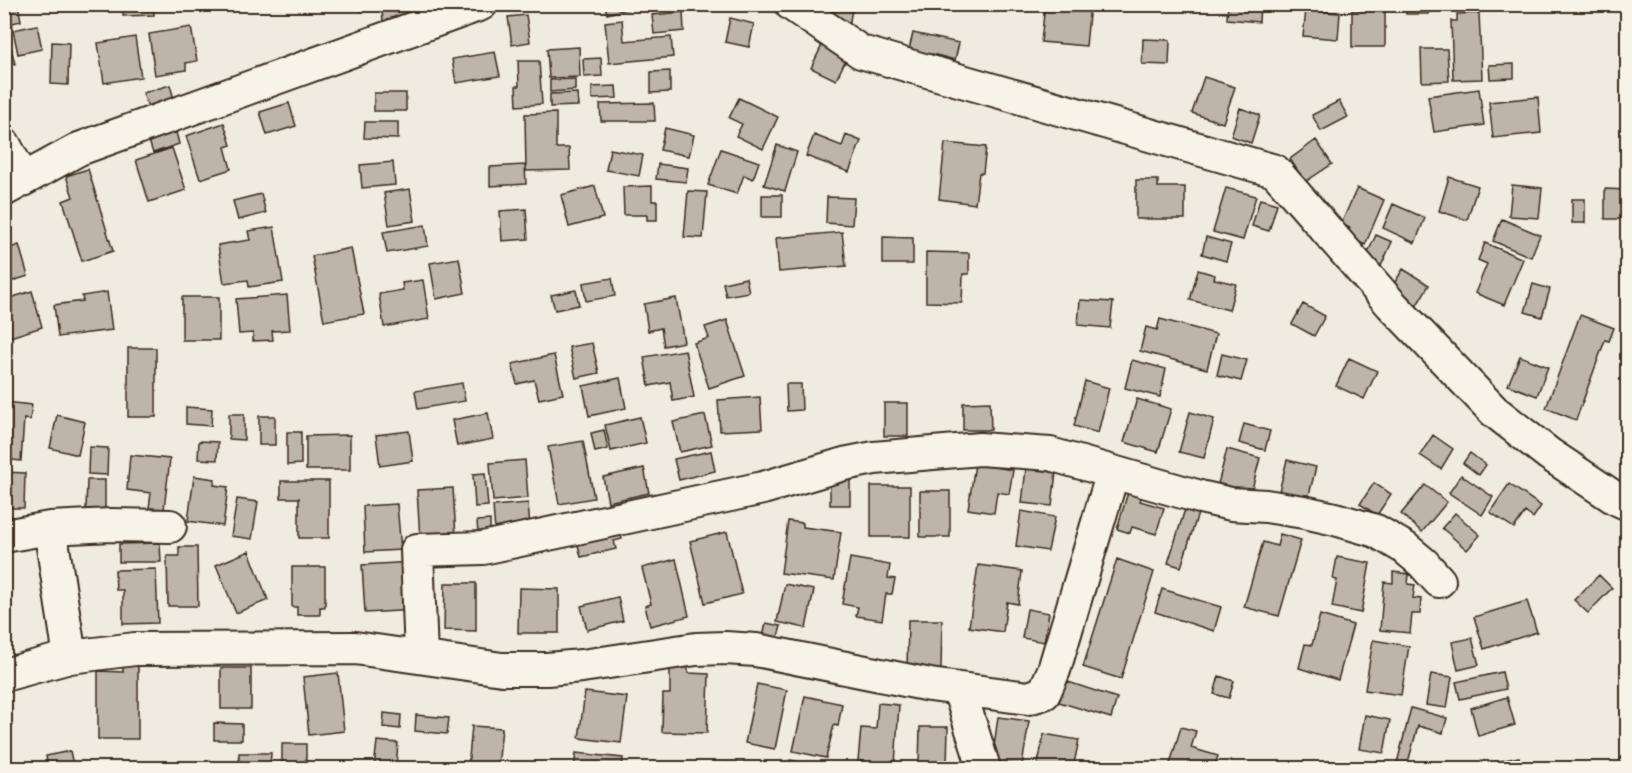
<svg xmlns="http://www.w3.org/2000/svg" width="1632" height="773" viewBox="0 0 1632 773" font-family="Dekko,sans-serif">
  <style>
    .building { fill: #bdb5aa; stroke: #3b2a1e; stroke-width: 1.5 }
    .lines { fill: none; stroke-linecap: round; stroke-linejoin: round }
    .street-casing { stroke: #3b2a1e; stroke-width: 36 }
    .street { stroke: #f7f3e8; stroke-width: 32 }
  </style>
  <rect width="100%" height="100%" fill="#efebe0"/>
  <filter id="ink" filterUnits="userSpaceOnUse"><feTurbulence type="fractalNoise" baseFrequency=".0167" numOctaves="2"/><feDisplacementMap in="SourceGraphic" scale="12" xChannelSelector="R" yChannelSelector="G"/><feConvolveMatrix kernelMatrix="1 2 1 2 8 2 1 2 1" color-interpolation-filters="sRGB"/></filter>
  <g filter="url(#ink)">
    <path class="building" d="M4,4H18L21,21L4,25Z
      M123,4H153L154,15L123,16Z
      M360,4H406L407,20L383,22L382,10L361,11Z
      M605,4H647L607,14Z
      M836,4H853L849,26L833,22Z
      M1045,4H1090L1086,46L1041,42Z
      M1228,4H1260L1259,22L1227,19Z
      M1406,4H1429V14H1406Z
      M1306,10L1340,13L1338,39L1303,36Z
      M1352,10H1385V47H1352Z
      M683,12L684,31L654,34L652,15Z
      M1479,13L1482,79L1453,80L1451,21H1457V14Z
      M526,15L530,42L512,45L508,17Z
      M730,18L754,24L749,47L725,42Z
      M622,20L624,41L671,37L673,57L609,63L605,22Z
      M37,25L42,49L18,54L13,30Z
      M191,27L197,61L186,63V70L155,75L149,34Z
      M913,33L959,43L955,60L932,54L931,59L908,54Z
      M4,36H8L15,64L4,66Z
      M135,37L141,77L104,83L98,43Z
      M1143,39L1170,40L1169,65L1142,64Z
      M52,42L69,43L68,85L51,84Z
      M823,43L848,55L836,80L811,68Z
      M579,47L580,77L549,78L547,49Z
      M1421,49H1447L1449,81L1422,82Z
      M495,52L500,76L456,83L452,59Z
      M601,58L602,76L584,77L583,59Z
      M518,61H539L542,104L517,106L516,86H519Z
      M1514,64V78L1490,79L1489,65Z
      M670,71V92L651,93V72Z
      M1204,77L1235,87L1223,123L1192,113Z
      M575,79V90L550,92V80Z
      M170,85L174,99L148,107L143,93Z
      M616,86L617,98L592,99V87Z
      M1479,89L1484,125L1434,132L1428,96Z
      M374,93H406V111H374Z
      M577,93L578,106L550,107V94Z
      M1538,97L1541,133L1493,138L1489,102Z
      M739,98L778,117L763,149L736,136L742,124L729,118Z
      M1339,101L1348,117L1321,131L1312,115Z
      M289,103L296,126L267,135L260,112Z
      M654,103L655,121H601L600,104Z
      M1240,108L1260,115L1251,143L1231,136Z
      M556,113V148H569L570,170L526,171L525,114Z
      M365,122H398V139L364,138Z
      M224,123L231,145L225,147L231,169L200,179L186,136Z
      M665,128L694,135L689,156L660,150Z
      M176,132L179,144L153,153L149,141Z
      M814,135L842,146L846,135L861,141L849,172L806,156Z
      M1316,140L1332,164L1305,182L1290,159Z
      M945,143L986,147L983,173H979L975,204L939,199Z
      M777,145L797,152L785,191L764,185Z
      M172,148L186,190L149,202L136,160Z
      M610,149L643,155L639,176L606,170Z
      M721,149L759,162L753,179L744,175L737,194L708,185Z
      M393,162L395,185L362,188L360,165Z
      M658,164L688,168L686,182L656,179Z
      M525,165L526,184L490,186V167Z
      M88,169L113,251L82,261L63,201L73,197L66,176Z
      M1449,177L1478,186L1467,220L1439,211Z
      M1136,180H1158V187H1185V219H1136Z
      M1512,185L1542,188L1539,218L1509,216Z
      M595,186L603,218L569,227L561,195Z
      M652,186V201H657V220H647V215H624L623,187Z
      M1226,188L1256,196L1243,240L1213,232Z
      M1357,188L1384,200L1365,245L1347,236L1350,228L1341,224Z
      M410,189L415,221L389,225L384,193Z
      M1605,189L1628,190V219H1605Z
      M688,191L707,192L703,238L684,237Z
      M261,194L266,213L238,220L233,201Z
      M762,195H782V217H762Z
      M827,197L854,198L852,225L826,223Z
      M1260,199L1277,204L1269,231L1252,226Z
      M1572,199H1585V223H1572Z
      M1393,204L1425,218L1415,243L1383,228Z
      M526,209L528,239L502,241L500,211Z
      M1502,219L1540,235L1531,257L1493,241Z
      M425,225L428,246L387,253L383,232Z
      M274,227L283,282L249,287L248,280L224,283L218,245L250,240L248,231Z
      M842,232L846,266L779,272L776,238Z
      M1376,235L1392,242L1381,266L1365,259Z
      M883,237L913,238V264H883Z
      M1206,237L1231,244L1226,261L1202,254Z
      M1485,243L1523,259L1504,305L1475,293L1487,264L1478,260Z
      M19,245L28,276L4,284V250Z
      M351,248L364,314L324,321L312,256Z
      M926,252L969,253V274H963L962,303L926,302Z
      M459,258L465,293L436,299L430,263Z
      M1403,269L1429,285L1417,305L1390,290Z
      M1198,270L1215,275L1214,279L1236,284L1229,310L1190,300Z
      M612,278L615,296L586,301L583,283Z
      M746,278L749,292L726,296L723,283Z
      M423,280L429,319L384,327L379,294L403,290L402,283Z
      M1533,284L1550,289L1542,317L1525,312Z
      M576,290L579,305L555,310L551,295Z
      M32,291L42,327L4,339V300Z
      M107,292L112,330L58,337L54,305L83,301L82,296Z
      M287,295L290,330L272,331L273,340L253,341V333L239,334L236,299Z
      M182,297H219V340H182Z
      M676,298L684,342L664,346L661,328L648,331L644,304Z
      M1080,300L1113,302L1110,328L1078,325Z
      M1303,304L1325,316L1314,336L1292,324Z
      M1580,315L1614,328L1609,341L1605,340L1576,420L1546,408Z
      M1160,319L1216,334L1207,369L1140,351L1146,327L1157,330Z
      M727,320L745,376L709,388L694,343L709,338L705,327Z
      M592,343L599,373L576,378L569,347Z
      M128,348H156V417H128Z
      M685,350L694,397L673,401L670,382L649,386L644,357Z
      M1222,354L1247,360L1241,381L1217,375Z
      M554,355L563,394L539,399L534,380L517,384L512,364Z
      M1520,356L1548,367L1537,396L1508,385Z
      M1349,358L1377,371L1364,399L1336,386Z
      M1132,360L1166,369L1160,397L1125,388Z
      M620,378L626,408L589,416L583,386Z
      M1085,381L1109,388L1098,433L1074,426Z
      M462,383L465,401L418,409L415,391Z
      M786,384H801L802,410L787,411Z
      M760,397L762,429L720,431L718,400Z
      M1137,399L1171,409L1158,452L1124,442Z
      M4,402L32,405L30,420L24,419L21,461L4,459Z
      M990,402L991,430H963V403Z
      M884,403H908V436H884Z
      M186,407L212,409L211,426L186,424Z
      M1190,412L1214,419L1204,458L1179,452Z
      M488,413L493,439L457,446L452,420Z
      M229,414H244V440L229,439Z
      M57,415L85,422L78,455L50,448Z
      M705,415L712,445L680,452L673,422Z
      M259,416H275V445H259Z
      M640,417L646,443L611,451L605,425Z
      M1244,424L1270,431L1265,450L1239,443Z
      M604,430L608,449L595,452L591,433Z
      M409,431L413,461L380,466L376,435Z
      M287,432H301V464L287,465Z
      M350,435V470H306V436Z
      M1433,435L1453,449L1441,469L1420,455Z
      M199,441L218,442L217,460L198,459Z
      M583,441L594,498L559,504L548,447Z
      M89,447L108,448L107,475L88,474Z
      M1227,449L1260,458L1251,493L1218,484Z
      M711,451L715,471L679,480L674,459Z
      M1470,453L1486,465L1479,475L1463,463Z
      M130,455L170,459L164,509L149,508L151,493L127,490Z
      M525,460L528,498L493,501L490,463Z
      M1287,460L1316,467L1308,499L1279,491Z
      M975,464L1013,470L1009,494L997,492L994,513L968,509Z
      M644,468L649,493L608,502L603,477Z
      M1026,468L1056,472L1052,506L1022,503Z
      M4,472L25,473L24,508H4Z
      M485,473L488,506L475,507L473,474Z
      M830,474L850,475V505H830Z
      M1461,475L1493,497L1482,515L1449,493Z
      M194,476L215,479L214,485L228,487L223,526L188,521Z
      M87,480H105V510L86,509Z
      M281,481H329V538H299V498H281Z
      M1374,483L1391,494L1377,515L1360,504Z
      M1509,484L1541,506L1533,518L1525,512L1514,528L1490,512Z
      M1425,485L1447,502L1422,532L1401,514Z
      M871,486H910V537H871Z
      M453,488L456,537L420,539L417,490Z
      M1129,489L1142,494L1140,501L1164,508L1156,534L1132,527L1130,533L1117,529Z
      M920,491H950V537H920Z
      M237,499L258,502L252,539L231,536Z
      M528,503L530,528L495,531L493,506Z
      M1187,503L1200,507L1181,567L1168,563Z
      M397,504L401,550L365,552L363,506Z
      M1021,511L1055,517L1048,551L1016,546Z
      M1455,513L1480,535L1467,550L1442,528Z
      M490,520V533L478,534L477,521Z
      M788,521L803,523V527L841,532L834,580L781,573Z
      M619,526L622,539L614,541L616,549L581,557L576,537Z
      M727,532L742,594L705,603L690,541Z
      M1280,534L1301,540L1279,616L1244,607L1263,542L1277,546Z
      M160,543L161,562H119V544Z
      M179,547H197L198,606H168L167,556H179Z
      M249,551L268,600L236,613L216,565Z
      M1337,557L1370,563L1361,613L1332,607L1337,580L1333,579Z
      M850,558L890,565L888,578L895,579L892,594H886L882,620L856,616L858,607L842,604Z
      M676,559L689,616L650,626L645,606L651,604L642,568Z
      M1117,559L1154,572L1121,679L1083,667Z
      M413,562L415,610L365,613L362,565Z
      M978,565L1022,571L1018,604L1007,602L1003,632L969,627Z
      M292,567H325V607H320V615H297V607H292Z
      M156,569L158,623L123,624V590H116L115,570Z
      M1393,572L1409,574L1408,584L1415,585L1413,598L1421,599L1420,614H1412L1410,633L1380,630L1384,582L1393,583Z
      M1599,575L1612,588L1588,613L1574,600Z
      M445,583H476V631L444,630Z
      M785,584L814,590L806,628L777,622Z
      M519,588L559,589V633H518Z
      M1162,589L1221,607L1214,631L1155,612Z
      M618,597L623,621L587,630L581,606Z
      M1527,601L1537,632L1484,649L1474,617Z
      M1027,609L1049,613L1044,642L1022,638Z
      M1320,615L1353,625L1338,680L1299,668L1305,644L1312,645Z
      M908,620H942L941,669H907Z
      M766,623L781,626L777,640L763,637Z
      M1472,638L1479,665L1458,670L1452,642Z
      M1373,640L1409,646L1401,695L1365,690Z
      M123,661H138V739H98V671L123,672Z
      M670,665H688V673L709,674L707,733L662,732L663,694H670Z
      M221,668H251V709H221Z
      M1502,672L1506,689L1460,699L1456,682Z
      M338,673L344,731L309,735L303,677Z
      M1431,674L1452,677L1447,708L1426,705Z
      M1219,676L1234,681L1229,698L1214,694Z
      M1065,681L1117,698L1111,718L1059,702Z
      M757,684L787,690L775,749L745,743Z
      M585,692L627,697L621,743L579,738Z
      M805,696L842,704L838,726L834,725L826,758L793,751Z
      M1507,697L1515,725L1478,736L1471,708Z
      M878,703L899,705L895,764L858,761L861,728L876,729Z
      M1411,708L1447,718L1443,733L1418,726L1407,766L1397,763Z
      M384,713L401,715L400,729L383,727Z
      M416,715L449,718L447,734L415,731Z
      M1365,715L1390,720L1384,753L1359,749Z
      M998,717L1029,721L1022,766L992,761Z
      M214,723L242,724V740H214Z
      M472,726L502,728L498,768H468Z
      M920,727H948L947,766H919Z
      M1181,727L1196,731L1191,748L1218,756L1214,768L1169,767Z
      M1044,734L1079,740L1073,768H1037Z
      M377,741L398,743L396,768H374Z
      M282,744H306V768H282Z
      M70,751L73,765L48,768L46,756Z
      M239,753H271L270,768H239Z
      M576,753L623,758L622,768H574Z
      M1519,757L1521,768H1488L1487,764Z
      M790,760L832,768H788Z
      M514,762L543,765V768H513Z
      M724,763H745V768H724Z"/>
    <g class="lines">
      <defs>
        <path id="street" d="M791,4L861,52L1275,171L1391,304L1494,411L1549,454L1615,498L1628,504
          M4,144L23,179
          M4,190L79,149L481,4
          M50,528L111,525L170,526
          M4,536L50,528L70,657
          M421,657L417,550L483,548L763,488L844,464L874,458L980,449L1050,454L1200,497L1231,504L1266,506L1304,512L1335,519L1376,531L1405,548L1423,563L1439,581
          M4,675L70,657L135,649L355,648L502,669H547L582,666L696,649L725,648L756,650L930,685L1028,698L1044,693L1054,670L1113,472
          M959,689L984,768"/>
      </defs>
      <use href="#street" class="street-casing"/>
      <use href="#street" class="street"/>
    </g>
  </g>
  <rect width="1632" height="773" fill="none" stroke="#f7f3e8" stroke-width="24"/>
  <rect x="12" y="12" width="1608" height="749" fill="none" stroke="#3b2a1e" stroke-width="2" filter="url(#ink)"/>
</svg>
